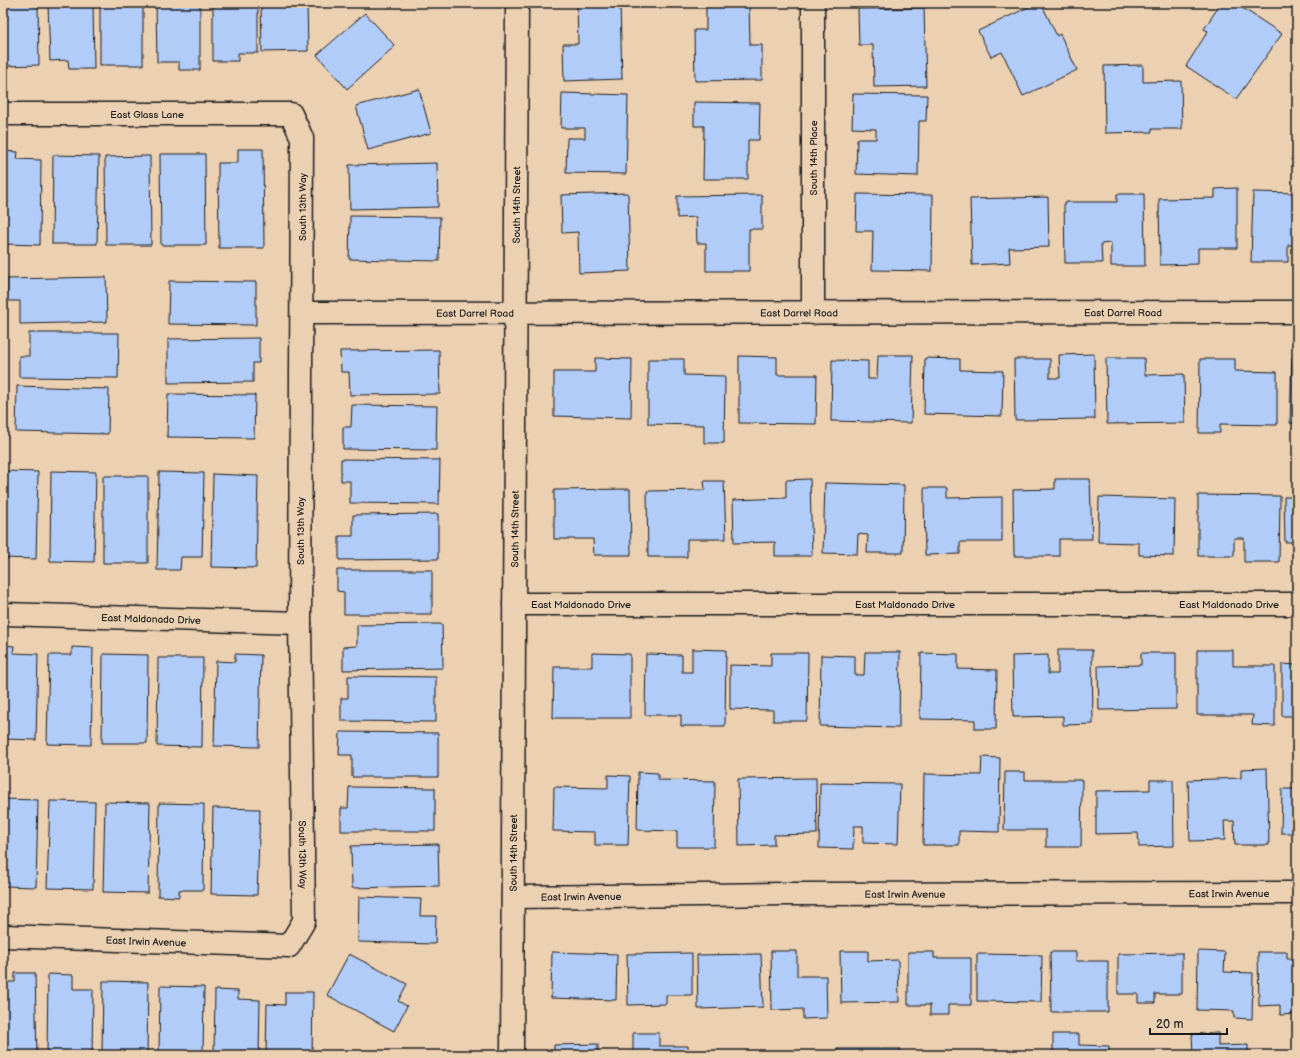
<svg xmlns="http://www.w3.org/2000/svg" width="1300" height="1058" viewBox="0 0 1300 1058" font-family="'Balsamiq Sans',sans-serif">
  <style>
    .building { fill: #b2ccfa; stroke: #1c1c1c }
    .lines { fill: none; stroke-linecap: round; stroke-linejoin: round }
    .minor-casing { stroke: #1c1c1c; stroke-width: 25 }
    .minor { stroke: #ebd0b2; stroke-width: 22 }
    .labels { text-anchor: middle; stroke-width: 3.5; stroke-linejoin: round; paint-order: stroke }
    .street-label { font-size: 10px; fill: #1c1c1c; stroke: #ebd0b2 }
  </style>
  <rect width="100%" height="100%" fill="#ebd0b2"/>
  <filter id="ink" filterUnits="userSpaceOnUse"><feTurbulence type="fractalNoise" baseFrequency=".025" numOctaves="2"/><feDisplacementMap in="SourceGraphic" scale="8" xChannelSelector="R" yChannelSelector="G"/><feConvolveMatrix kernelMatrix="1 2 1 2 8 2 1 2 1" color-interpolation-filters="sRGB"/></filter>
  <g filter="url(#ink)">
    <path class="building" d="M3,3H38L39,65L3,66Z
      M48,3H93L94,69H69L68,60L50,61Z
      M100,3H143V65H100Z
      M156,3H200V70H179V62H157Z
      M213,3H258V53H238V61H213Z
      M261,3H307L308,51L262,52Z
      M577,3H620L622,79L564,81L563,44H578Z
      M749,3L750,45H762V80L695,81L694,30H706V4Z
      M1037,3H1041L1057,36L1060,34L1077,70L1023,96L1002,52L991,57L978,31Z
      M1221,3H1235L1282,34L1236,99L1186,66L1208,31L1204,29Z
      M924,8L926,86L874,87L873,45H859L858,9Z
      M365,13L395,46L347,89L317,55Z
      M1143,65V82L1181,81L1182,129H1152V132L1105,133L1104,66Z
      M419,89L431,133L368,150L356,106Z
      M562,93L628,95L626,174L566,173L567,138H585V128H561Z
      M853,94L927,95L926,121H919L918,176L856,174L857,139H876V129L852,128Z
      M694,102L760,103L759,140H748V179H703L704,126H694Z
      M238,149H263L264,248H219L218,163H238Z
      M3,151L18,152L17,159L41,160L40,245L3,244Z
      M160,154H205L206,245H161Z
      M53,155L99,156L97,244H52Z
      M150,156L151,245H106L105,157Z
      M437,163L438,207L350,209L349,165Z
      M1237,188V248H1198V264L1160,265L1159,199L1215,198V189Z
      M1253,192L1297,193V245H1288V262H1251Z
      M628,193L630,271L579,273L578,232L562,233L561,195Z
      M857,194L933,195L932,271L872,270L873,231H856Z
      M1117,194H1144L1145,266H1111V243L1101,244L1102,263H1065L1064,202H1117Z
      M762,195V229H749V271H706V243H697L696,217L677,218V196Z
      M1048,197L1049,247L1009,248L1010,263L972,265L970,199Z
      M350,216L440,217L439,261L349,259Z
      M106,277L107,322L20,324V301H7V279Z
      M169,281L256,282V325L168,324Z
      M29,333H119L118,378L19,377V356H29Z
      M259,338V363H253V382L168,383V339Z
      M439,350L440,394L350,395L349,372H341L340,351Z
      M1094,354L1095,419L1015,420L1014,359H1050V378H1060L1059,355Z
      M878,355H913L911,423L831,421L832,360L868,361V379H877Z
      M739,356L777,357V375H817L816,424L739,423Z
      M1292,357H1297V424L1290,423Z
      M595,358L632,359L631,418L554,416V372H595Z
      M925,358L960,359V370L1003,371L1002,416L924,414Z
      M1106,358H1144L1145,375L1184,374L1185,423L1107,424Z
      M648,359H684V375L725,376L724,443H704V425L648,424Z
      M1200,359H1235V371L1277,372V425L1220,424V433H1199Z
      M17,386L109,389L108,434L16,432Z
      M168,394L255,395L254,438L167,437Z
      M352,405L437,406L436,450L343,449V427H351Z
      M341,459L440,460L439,504L350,503V481H341Z
      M3,471L38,472L36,559L3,558Z
      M51,471L96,472L94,562L50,561Z
      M159,472L204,473L202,557H181L180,570H157Z
      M213,474L258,476L256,568L211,567Z
      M103,476H148V563H103Z
      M810,479L812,556H775V542L734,543L733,500L786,498V480Z
      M1055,479H1090L1092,539H1059V556H1014L1013,490L1055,489Z
      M704,481H724L726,539H687V557H648L647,491L705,490Z
      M825,483L904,485L903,553H867L868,535L858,534L857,554L823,553Z
      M924,488H947V498L1002,497V542H960V554L925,555Z
      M630,489L631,555H594L593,539H554V490Z
      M1198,495L1280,496L1279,562H1244V538H1234V556H1198Z
      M1099,497L1175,499L1174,556L1139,555V543L1098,542Z
      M1284,497H1297V542H1285Z
      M438,514V559L339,560V536H353V515Z
      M337,570H432V614H344V592L337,591Z
      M442,624L443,668L343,670V647L357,646V625Z
      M3,645L14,646L13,653L38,654L36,740L3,739Z
      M72,647L93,648L91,745L47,744L49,655H72Z
      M692,649L726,650L725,726H681V715H645L646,654L682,655V672H692Z
      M1058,650H1092L1093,724L1063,725V716L1013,717L1012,656L1048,655V674H1058Z
      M1197,650H1233V666H1275V726L1252,725L1253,715H1197Z
      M865,652H900L899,728L820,726L821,655L855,656V675H864Z
      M592,653L630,654V718H553L554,667H592Z
      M771,653H808L807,721H773V710L730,709V665L771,666Z
      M921,653L958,654V669L997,670L996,729H975V720L920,719Z
      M1141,653H1176V709L1099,710L1098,666L1141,665Z
      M103,654L148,655L147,743H102Z
      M235,654L261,655L259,747L214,746L216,661L235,662Z
      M158,658H203L202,747L157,746Z
      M1282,664L1297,665V716H1282Z
      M348,676L436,677V722L341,721V698H348Z
      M340,732L438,733V777H352V755H339Z
      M982,757L1000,758L999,832L959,831V845H923L924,774L981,775Z
      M1267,768L1269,845H1235L1234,821H1224L1225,840L1190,841L1188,780L1241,778V769Z
      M638,772L658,773V780L715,781L714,847H677V831L637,830Z
      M1005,772H1025V780H1082L1081,847H1046V830H1004Z
      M608,775L630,776L628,845H595V832L553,831L554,787L608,788Z
      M816,778L817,834L774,835V845L739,846L738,779Z
      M1150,780H1173L1174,846L1139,847L1138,833L1096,834V791L1150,790Z
      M820,783L900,784L898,844L863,843V826H854L853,849L819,848Z
      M349,787L435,788V831H341V808H348Z
      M1282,789H1297V833H1281Z
      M3,799L38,800L36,887L3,886Z
      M50,801L95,802L93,889L47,888Z
      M105,802L150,803L148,893L103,892Z
      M159,803L204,804L203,890H179V897L158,896Z
      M213,808L260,809L257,895L211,894Z
      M438,844L439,886L352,888L351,846Z
      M359,897L421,899L420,916H436L435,944L358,942Z
      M771,951H797V976H826L827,1018L803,1019V1009L772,1010Z
      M840,951H868V961L898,960L899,1002L841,1003Z
      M1198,951L1225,952L1224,972L1253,973L1252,1019L1234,1018V1011L1197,1010Z
      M552,952L617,954L616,1000L551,998Z
      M908,952H934V958H971V1005H948V1015H930V1005H908Z
      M1050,952H1076V961H1108V1012H1051Z
      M1258,952H1287V959H1297V1014L1280,1015V1005L1259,1006Z
      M692,953V995H666V1004L628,1005L627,954Z
      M1182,953V994H1155V1003H1138V994H1118V954Z
      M349,954L407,984L398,1001L407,1006L394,1031L327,995Z
      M761,954L763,1007L698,1009L697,955Z
      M977,954L1042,955L1041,1002L977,1001Z
      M15,973H35L37,1055H3V982H15Z
      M48,974L73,975V989H93L92,1055H47Z
      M103,981L148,982L147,1055H102Z
      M160,986L204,987L203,1055H159Z
      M215,990L238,991V999L260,1000L259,1055H214Z
      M285,992H313L312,1055H266L267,1004L285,1005Z
      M633,1033H659V1046H688V1055H633Z
      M1218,1033V1046L1248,1045V1055H1193L1192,1034Z
      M1053,1034H1079V1045L1109,1046V1055H1053Z
      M598,1044V1055H554V1045Z
      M837,1049H900V1055H837Z
      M696,1053L760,1054V1055H696Z
      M1116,1054L1181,1055H1116Z"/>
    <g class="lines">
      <defs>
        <g id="minor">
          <path d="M813,3V313"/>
          <path id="s1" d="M3,114H291L302,138L300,623L304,921L289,946L3,936"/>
          <path id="s2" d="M302,313L1297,312"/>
          <path id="s3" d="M514,604H1297"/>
          <path id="s4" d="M3,614L300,623"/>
          <path id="s5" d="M513,897L790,894L1297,893"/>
          <path id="s6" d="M512,1055L517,3"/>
        </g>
      </defs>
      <use href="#minor" class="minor-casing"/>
      <use href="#minor" class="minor"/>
    </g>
  </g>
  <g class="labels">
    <g class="street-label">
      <text dy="4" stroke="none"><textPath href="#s1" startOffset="144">East Glass Lane</textPath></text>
      <text transform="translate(813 158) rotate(-90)" y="4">South 14th Place</text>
      <text dy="4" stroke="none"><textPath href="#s6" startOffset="850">South 14th Street</textPath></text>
      <text transform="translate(302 207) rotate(-90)" y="4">South 13th Way</text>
      <text dy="4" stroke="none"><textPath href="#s2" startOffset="173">East Darrel Road</textPath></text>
      <text dy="4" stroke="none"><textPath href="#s2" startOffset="497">East Darrel Road</textPath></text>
      <text dy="4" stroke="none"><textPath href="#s2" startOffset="821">East Darrel Road</textPath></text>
      <text dy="4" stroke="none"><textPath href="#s6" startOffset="526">South 14th Street</textPath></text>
      <text transform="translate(300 531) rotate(-90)" y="4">South 13th Way</text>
      <text dy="4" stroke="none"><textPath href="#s3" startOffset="67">East Maldonado Drive</textPath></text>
      <text dy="4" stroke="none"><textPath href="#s3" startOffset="391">East Maldonado Drive</textPath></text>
      <text dy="4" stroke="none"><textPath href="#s3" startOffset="715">East Maldonado Drive</textPath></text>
      <text dy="4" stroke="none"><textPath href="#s4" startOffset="148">East Maldonado Drive</textPath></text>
      <text dy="4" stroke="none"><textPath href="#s6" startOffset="202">South 14th Street</textPath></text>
      <text dy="4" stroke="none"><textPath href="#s1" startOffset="1031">South 13th Way</textPath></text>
      <text dy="4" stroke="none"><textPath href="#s5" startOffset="716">East Irwin Avenue</textPath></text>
      <text dy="4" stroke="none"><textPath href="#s5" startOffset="392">East Irwin Avenue</textPath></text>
      <text dy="4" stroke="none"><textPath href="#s5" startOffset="68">East Irwin Avenue</textPath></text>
      <text transform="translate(146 941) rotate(2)" y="4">East Irwin Avenue</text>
    </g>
  </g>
  <rect width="1300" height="1058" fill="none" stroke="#ebd0b2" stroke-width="16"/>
  <rect x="8" y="8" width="1284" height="1042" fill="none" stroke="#1c1c1c" stroke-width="1.5" filter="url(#ink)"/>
  <path d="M1150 1028v6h77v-6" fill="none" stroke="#1c1c1c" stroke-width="2"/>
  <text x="1156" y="1028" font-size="12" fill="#1c1c1c" stroke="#ebd0b2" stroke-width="3" paint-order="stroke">20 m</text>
</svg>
